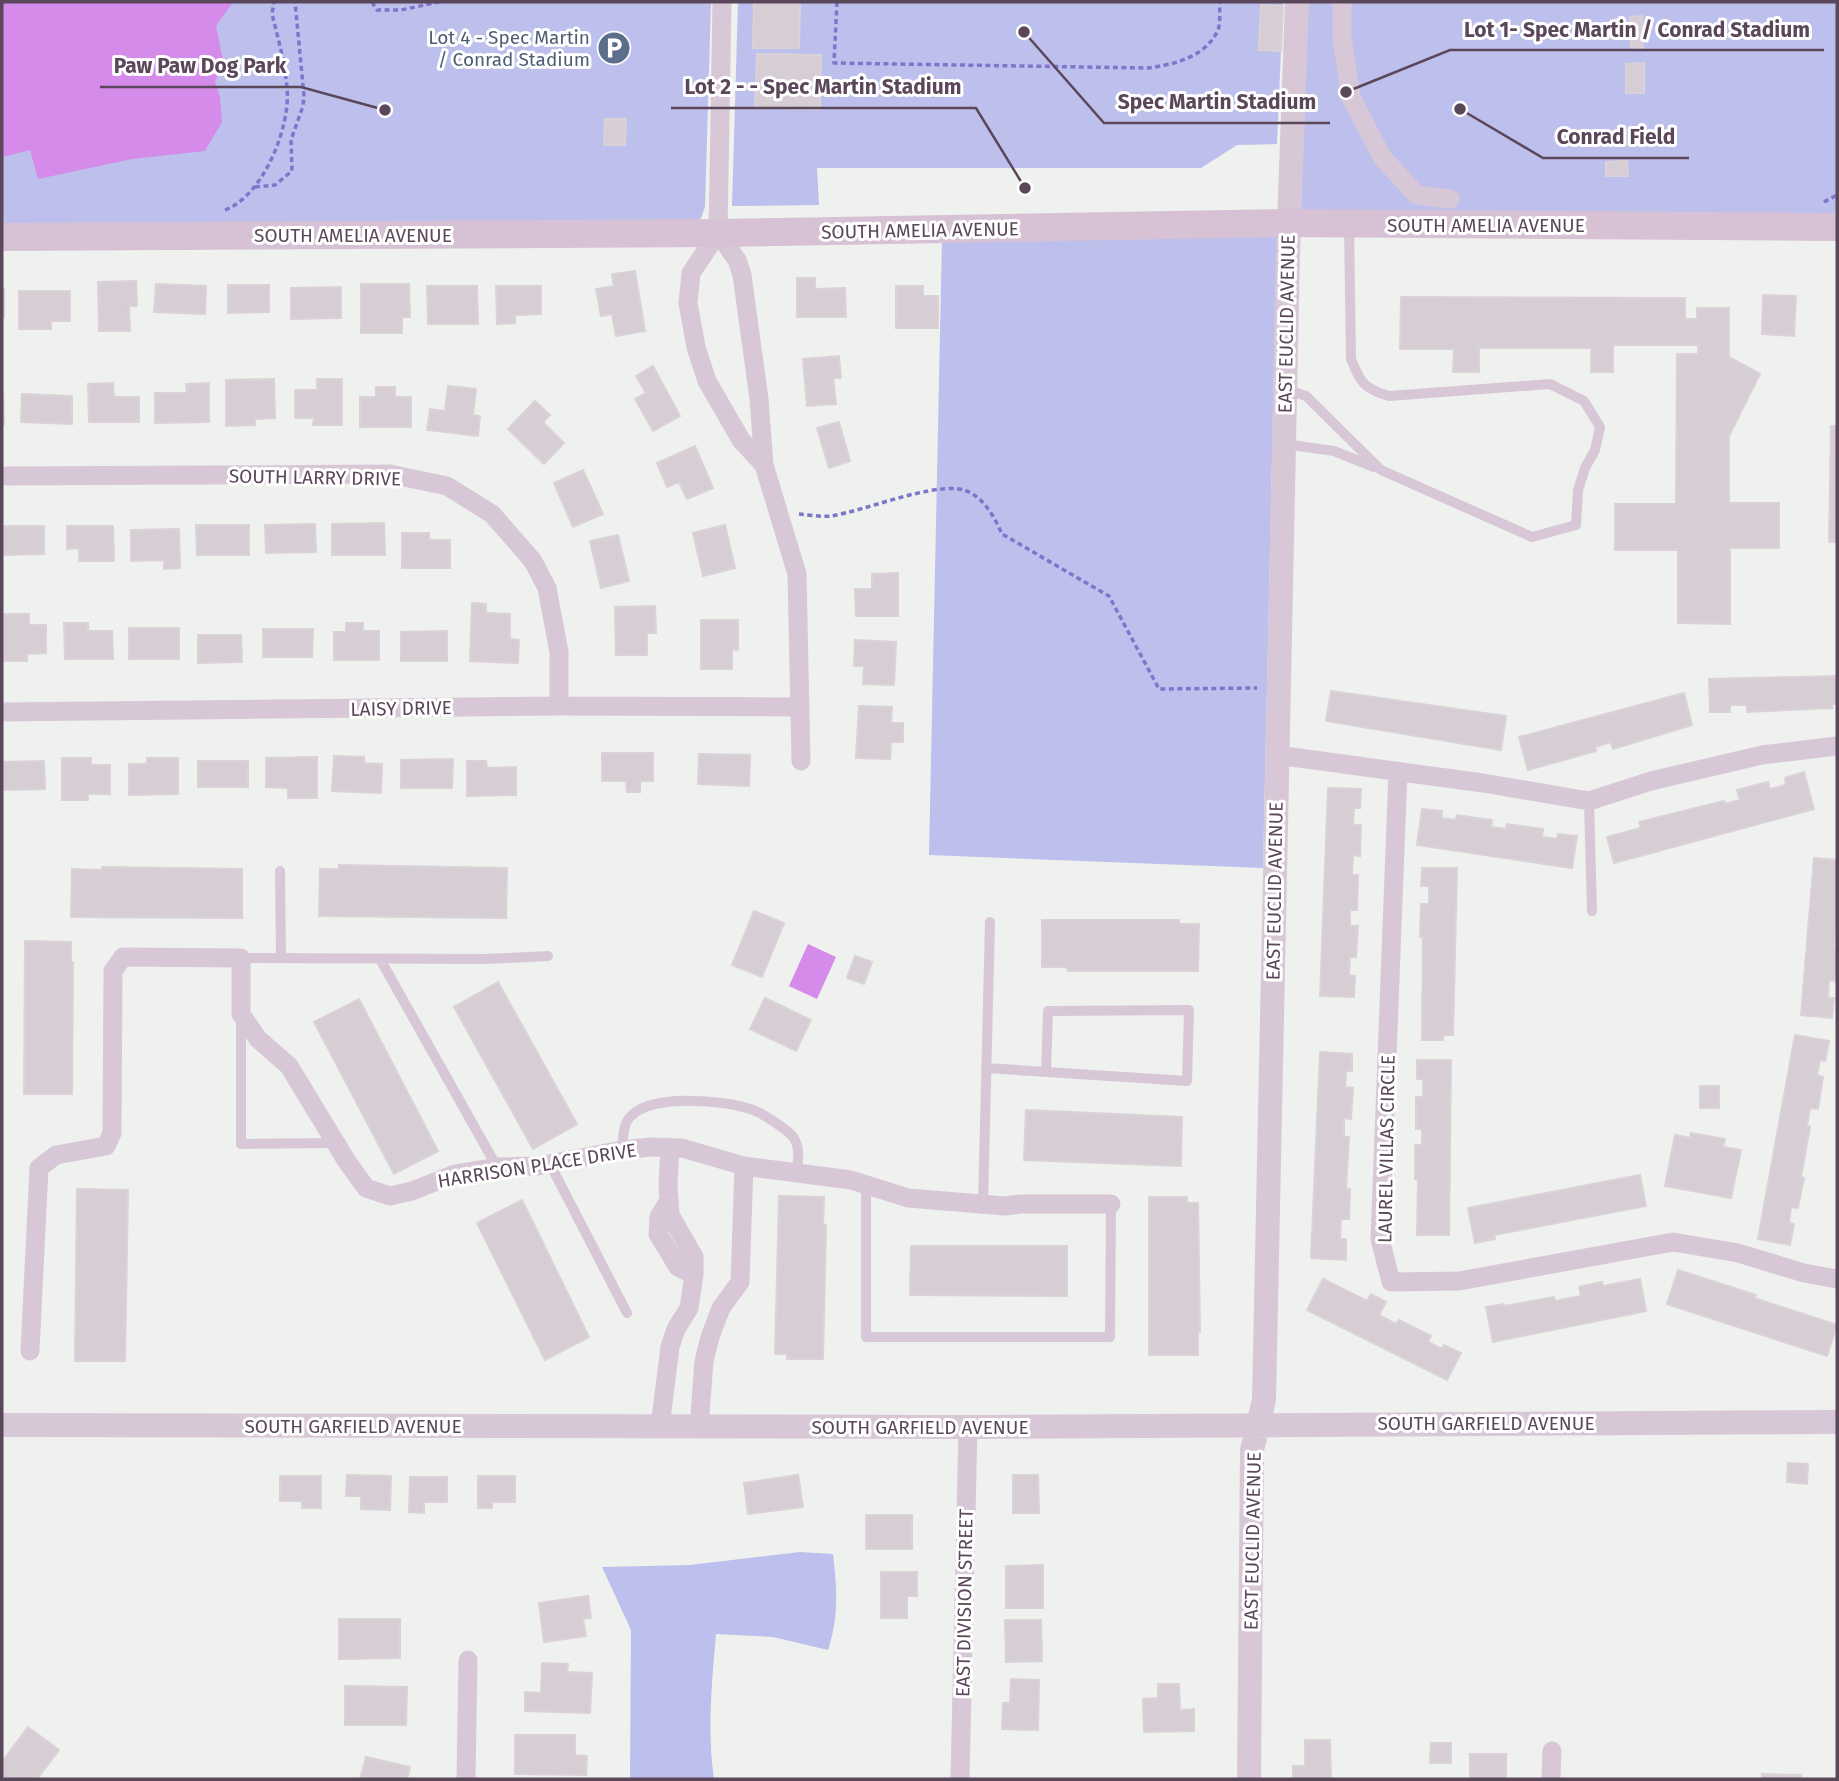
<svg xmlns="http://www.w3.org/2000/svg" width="1839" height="1781" viewBox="0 0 1839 1781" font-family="'Fira Sans',sans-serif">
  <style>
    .green { fill: #bdbfed }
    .water { fill: #d58be9 }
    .building { fill: #d6ced4; stroke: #dad2d7; stroke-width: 2 }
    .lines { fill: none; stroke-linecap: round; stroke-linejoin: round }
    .path { stroke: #7d76ca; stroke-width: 3.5; stroke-dasharray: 5 3.5; stroke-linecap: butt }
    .service { stroke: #d8c8d7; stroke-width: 10 }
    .minor { stroke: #d8c8d7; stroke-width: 19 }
    .tertiary { stroke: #d8c8d7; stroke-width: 24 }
    .secondary { stroke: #d7c1d5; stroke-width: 28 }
    .labels { text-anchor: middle; stroke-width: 6; stroke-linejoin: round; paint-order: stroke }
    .service-label { font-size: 19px; fill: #4e5e75; stroke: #fff; text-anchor: end }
    .street-label { font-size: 19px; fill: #5b475a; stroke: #fff }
    .leader { fill: none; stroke: #5b475a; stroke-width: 2.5 }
    .callout-dot { fill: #5b475a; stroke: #fff; stroke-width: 2.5 }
    .callout-label { font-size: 21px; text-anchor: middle; font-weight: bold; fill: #5b475a; stroke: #fff; stroke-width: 6; stroke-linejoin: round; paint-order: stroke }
  </style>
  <rect width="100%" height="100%" fill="#eff1ee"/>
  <path class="green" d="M2,2H711L705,207L701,218L695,222L2,226Z
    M738,2H1283L1277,144L1237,145L1201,168H817L819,205L732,206Z
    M1308,2H1837L1836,217L1300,213Z
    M1277,234L1263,868L929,855L942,239Z
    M800,1552L833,1554C837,1588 839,1617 828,1650L773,1637L716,1634C712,1681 707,1732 714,1779H630L631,1630L602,1567L689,1565Z"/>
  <path class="water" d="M2,2H233L216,26L223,60L215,82L220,97L222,122L205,151L132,159L38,179L30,150L2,157Z
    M808,944L836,957L817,999L789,986Z"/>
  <path class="building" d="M754,2H800L799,48H753Z
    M1261,5L1283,6L1281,51L1259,50Z
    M1642,16L1643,50H1631L1630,17Z
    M757,54L821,55L820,109L755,108Z
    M1644,63V93H1626V64Z
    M605,119H626L625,145H604Z
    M1627,161L1628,176H1606V162Z
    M635,271L645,331L616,336L612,314L601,316L596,289L614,286L612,274Z
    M797,278H815V289L845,288L846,317H797Z
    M136,281L137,306H129L130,331H99L98,282Z
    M156,284L206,286L205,314L154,312Z
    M361,284H409L410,317H402V333H361Z
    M228,285H269V312L228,313Z
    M427,286H477L478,324H428Z
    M496,286H541V314L515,315V323L497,324Z
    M896,286H923V296H938V328H896Z
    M341,287V318L291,319V288Z
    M2,289H4V318H2Z
    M19,291H70V321H51V329H19Z
    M1763,295L1796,296L1794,336L1762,334Z
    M1401,297L1685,298V319H1697V308H1729V357L1760,374L1729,436V503H1779V548H1730V624L1678,623V550H1615V504H1676L1677,354H1698V345H1613V372H1591V348H1479V372H1453L1454,349H1400Z
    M839,356L841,378H833L836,404L807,406L803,359Z
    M653,366L680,416L653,431L635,399L646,393L636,376Z
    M274,379L275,418L255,419V425L226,426V380Z
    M317,379H342V425H313L314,418H295V390H317Z
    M113,383L114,397H139V422H89L88,384Z
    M209,383V422L155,423V393H187L186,384Z
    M448,386L476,389L473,415L480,416L478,436L427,430L430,409L445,411Z
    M376,387H395V397H411V427H360V397H376Z
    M2,391H3L4,424H2Z
    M22,394L72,396V424L21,422Z
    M535,401L550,415L543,422L564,443L544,464L508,429Z
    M839,422L850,461L829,468L817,428Z
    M1831,426H1837V542H1829Z
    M695,446L713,488L687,499L679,482L667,487L657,463Z
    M583,470L603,514L573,527L554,483Z
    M384,523L385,555H332V524Z
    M315,524L316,552L266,553L265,525Z
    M196,525H249V555H197Z
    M725,525L735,568L703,576L693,533Z
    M2,526H44V554L2,555Z
    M67,526H113L114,561H79V548L67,549Z
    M179,529L180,568L164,569V560L131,561V530Z
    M402,533H429V540H450V568H402Z
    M618,535L629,581L601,588L590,541Z
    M898,573V616H856L855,589H872V574Z
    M472,603L486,604V613L510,614V639L519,640L518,663L470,661Z
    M655,606L656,633H647V655H616L615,607Z
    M2,614H29V625H46V653L27,654V661H2Z
    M701,620H738V650L732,649V669H701Z
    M64,623H88V631H112L113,659H65Z
    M346,623H363V631H379V660H334V632H346Z
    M129,628H179V659H129Z
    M263,629H313L312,657H263Z
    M447,631V661H401V632Z
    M198,635H241L242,662L198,663Z
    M855,640L896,642L894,685L863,684L864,666H854Z
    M1837,676V704H1832V708L1747,712V705H1730V712H1710L1709,679Z
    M1331,691L1506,716L1501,750L1326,721Z
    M1684,693L1692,725L1613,749L1611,742L1595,747L1596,751L1528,770L1519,737Z
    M859,706L892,707L891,723H903V742H891L890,759L856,758Z
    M602,753H653V781H640V792H627L626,781H602Z
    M699,754L750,755L749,786L698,784Z
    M334,756L364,757V763L382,764L381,793L332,791Z
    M317,757V798H288V788L266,787V758Z
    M62,758H91V765H110V794H88V800H62Z
    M147,758H178V794L129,795V764H147Z
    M453,759L452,788H401V760Z
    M44,761L45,789L2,790V762Z
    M198,761H248V787H198Z
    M467,761H486L487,768L516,767V795L467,796Z
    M1804,772L1814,809L1614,863L1607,837L1641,828L1639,822L1724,801L1725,804L1740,800L1737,790L1768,782L1770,789L1786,785L1785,778Z
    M1328,788L1361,789L1360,808H1354L1353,825H1361L1360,856L1353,855L1352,875H1358L1357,910H1350V926H1358L1356,957H1350L1349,975L1355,976L1354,997L1320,996Z
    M1422,809L1442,811L1441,818L1456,820L1457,815L1492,820L1491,827L1506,829L1507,824L1543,829L1542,837L1557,839L1558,834L1577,836L1572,868L1417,845Z
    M1814,858L1837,860V930L1834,947L1837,948V981L1829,980L1828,998H1834L1832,1018L1801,1015Z
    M339,865L507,868L506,918L319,916L320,869H339Z
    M102,867L242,869V918L71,917L72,869L102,870Z
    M1422,868H1457L1453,1035H1444L1443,1040H1422L1423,937H1420L1421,904H1429V886H1421Z
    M754,911L784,923L762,977L732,965Z
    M1042,920H1179V924H1199L1198,971H1068L1067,967H1042Z
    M25,941L71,942V962H73L72,1094H24Z
    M855,956L872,962L864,984L847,978Z
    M498,982L577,1124L533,1149L454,1007Z
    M765,998L811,1020L796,1051L750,1029Z
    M359,999L438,1151L394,1174L314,1022Z
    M1795,1035L1829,1041L1825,1061L1820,1060L1817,1075L1823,1077L1818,1109L1810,1108L1807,1126L1810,1127L1801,1177L1804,1178L1798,1208L1791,1207L1789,1223L1794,1224L1790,1245L1758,1239Z
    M1320,1052L1352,1054V1071H1346L1345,1087L1353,1088L1351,1119L1344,1118V1137H1349L1346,1189H1350L1349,1219H1341L1340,1239H1346V1260L1311,1258Z
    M1417,1060H1451L1449,1235H1417L1418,1179H1415V1145H1422V1129H1416V1097H1423V1079H1417Z
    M1700,1086H1719V1108H1700Z
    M1026,1110L1182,1117L1181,1166L1024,1160Z
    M1691,1133L1725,1139L1723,1147L1741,1150L1731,1198L1665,1186L1675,1135L1690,1138Z
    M1640,1175L1646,1206L1494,1235L1495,1239L1475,1243L1468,1208Z
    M77,1189L128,1190L125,1361H75Z
    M779,1196L824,1197L823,1225H826L823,1359H787V1354H775Z
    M1149,1197H1187V1203H1198L1200,1332H1198V1355H1149Z
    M522,1200L589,1337L545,1360L477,1223Z
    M911,1246H1067V1296L910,1295Z
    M1678,1270L1756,1295L1754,1298L1837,1325L1827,1356L1667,1304Z
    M1323,1279L1367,1301L1371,1294L1386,1302L1379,1315L1396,1324L1399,1320L1431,1336L1428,1342L1442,1349L1444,1345L1461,1353L1447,1380L1307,1310Z
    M1640,1279L1646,1311L1493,1342L1486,1307L1504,1304L1505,1306L1554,1297L1555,1301L1581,1296L1579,1287L1602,1282L1603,1286Z
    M1788,1463L1808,1464L1807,1484L1787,1482Z
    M347,1475L391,1476L390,1510L361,1509V1496H346Z
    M798,1475L803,1507L748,1514L744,1483Z
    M1013,1475H1038L1039,1513H1013Z
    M280,1476H321V1508H302V1501H280Z
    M478,1476H515V1502H492V1508H478Z
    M410,1477H447V1502H424V1513L409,1512Z
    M866,1515H912V1549H866Z
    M1043,1565V1608H1006V1566Z
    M881,1572H917V1596H907V1618H881Z
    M588,1596L591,1618L583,1619L586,1636L544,1642L539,1603Z
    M339,1619H400V1658L339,1659Z
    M1005,1620H1041L1042,1661L1006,1662Z
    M542,1663L568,1664L567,1672L592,1673L590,1713L525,1711V1692L541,1693Z
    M1011,1679L1039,1680L1038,1730L1002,1729L1003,1703H1010Z
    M1158,1684H1179L1180,1710L1194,1709V1731L1144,1732L1143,1699L1158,1698Z
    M345,1686L407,1687L406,1725H345Z
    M28,1727L59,1750L37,1779H2V1762Z
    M515,1735H575V1755L587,1756L586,1775L515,1774Z
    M1305,1740H1330L1331,1779H1293V1766H1305Z
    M1431,1743H1451V1763H1430Z
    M1470,1754H1506V1779H1470Z
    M366,1757L410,1767L407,1779H360Z
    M1762,1774L1801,1775V1779H1762Z"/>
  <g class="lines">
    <path class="path" d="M372,2L377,10H401L439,2
      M837,2L834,63L1147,68C1173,65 1206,57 1218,30C1221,22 1219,10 1220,2
      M255,187L275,185L292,171L291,140L303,106L304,96L295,2
      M1824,202L1837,195
      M225,210C263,196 291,127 287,88C285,63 278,38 272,14L274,2
      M799,514C809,515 821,517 831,516C867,510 925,485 959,489C981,492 994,516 1002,534L1109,596L1159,689L1257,688"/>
    <path class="service" d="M1288,390L1306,396L1381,470L1532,537L1576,525L1578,490L1585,468L1595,450L1600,427L1584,401L1550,384L1389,396C1364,389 1360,382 1351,359L1349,224
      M1284,444L1334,451L1374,467
      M1589,801L1592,911
      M280,871L281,958
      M241,958L485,959L548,956
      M380,959L497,1167
      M241,1018V1144L335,1143
      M986,1068L1187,1081L1189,1010L1048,1011L1046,1072
      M622,1150C623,1142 623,1130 626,1123C641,1091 726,1100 753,1110C762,1113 788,1130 793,1137C801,1147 798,1162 796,1173
      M550,1164L627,1313
      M866,1185V1337H1110L1111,1204
      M983,1204L990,922"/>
    <path class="minor" d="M1342,2V38L1351,97L1382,157L1417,195L1450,199
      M718,233L737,260L742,275L759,399L764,465L741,440L707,381L696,347L688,303L691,273L718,233L722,2
      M764,465L797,574L801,761
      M2,476L390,474L447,486L492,514L533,561L547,588L559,652V706
      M2,712L559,706L799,707
      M1277,755L1483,783L1589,801L1651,781L1762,755L1837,746
      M1398,771L1380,1239L1391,1282L1459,1281L1673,1242L1738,1253L1804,1273L1837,1279
      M669,1200L659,1217L658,1234L678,1267L694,1275
      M30,1351L39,1168L56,1155L106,1146L112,1133L113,971L123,957L241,958V1014L258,1039L289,1066L346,1160L366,1188L390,1196L412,1191L455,1174L497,1167L538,1166L622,1150L651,1147L682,1148L744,1166L851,1180L908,1198L1005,1206L1021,1204H1111
      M660,1427L670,1347L676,1329L689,1308L694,1275V1257L670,1215L668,1185L670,1147
      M699,1427L704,1361L710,1337L721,1308L740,1282L744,1166
      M466,1779L468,1660
      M960,1779L968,1427
      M1551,1779L1552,1751"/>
    <path class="tertiary" d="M2,1425L968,1427L1837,1422
      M1249,1779L1252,1450L1264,1400L1288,253L1297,2"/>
    <path class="secondary" d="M2,237L718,233L1288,223L1837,227"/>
  </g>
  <defs>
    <symbol id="parking-disc" viewBox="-11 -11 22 22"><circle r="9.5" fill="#5c6f8a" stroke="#fff"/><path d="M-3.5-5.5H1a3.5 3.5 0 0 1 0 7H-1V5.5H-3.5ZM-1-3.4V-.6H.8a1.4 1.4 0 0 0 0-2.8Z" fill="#fff"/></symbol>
  </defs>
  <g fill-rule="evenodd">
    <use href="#parking-disc" x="595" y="29" width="38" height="38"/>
  </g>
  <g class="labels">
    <g class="service-label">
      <text x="590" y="44">Lot 4 - Spec Martin<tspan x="590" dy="22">/ Conrad Stadium</tspan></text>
    </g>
    <g class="street-label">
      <text x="1486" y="232">SOUTH AMELIA AVENUE</text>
      <text transform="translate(920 230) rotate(-1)" y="7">SOUTH AMELIA AVENUE</text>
      <text x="353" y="242">SOUTH AMELIA AVENUE</text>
      <text transform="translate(1286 324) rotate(-89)" y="7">EAST EUCLID AVENUE</text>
      <text transform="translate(315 477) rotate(1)" y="7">SOUTH LARRY DRIVE</text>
      <text transform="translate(401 708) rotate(-1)" y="7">LAISY DRIVE</text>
      <text transform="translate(1274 891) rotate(-89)" y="7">EAST EUCLID AVENUE</text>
      <text transform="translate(1386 1149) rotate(-89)" y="7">LAUREL VILLAS CIRCLE</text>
      <text transform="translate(537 1165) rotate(-9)" y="7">HARRISON PLACE DRIVE</text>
      <text x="1486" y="1430">SOUTH GARFIELD AVENUE</text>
      <text x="353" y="1433">SOUTH GARFIELD AVENUE</text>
      <text x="920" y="1434">SOUTH GARFIELD AVENUE</text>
      <text transform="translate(1252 1541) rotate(-89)" y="7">EAST EUCLID AVENUE</text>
      <text transform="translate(964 1603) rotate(-89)" y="7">EAST DIVISION STREET</text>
    </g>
  </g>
  <path class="leader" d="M1346 92L1450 50H1824M385 110L301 87H100M1025 188L976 108H671M1024 32L1104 123H1330M1460 109L1543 158H1689"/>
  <g class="callout-dot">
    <circle cx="1346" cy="92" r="7"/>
    <circle cx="385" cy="110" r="7"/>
    <circle cx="1025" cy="188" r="7"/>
    <circle cx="1024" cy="32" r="7"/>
    <circle cx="1460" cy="109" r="7"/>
  </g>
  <g class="callout-label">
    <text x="1637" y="37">Lot 1- Spec Martin / Conrad Stadium</text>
    <text x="200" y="73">Paw Paw Dog Park</text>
    <text x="823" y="94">Lot 2 - - Spec Martin Stadium</text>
    <text x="1217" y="109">Spec Martin Stadium</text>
    <text x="1616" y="144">Conrad Field</text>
  </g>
  <rect width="1839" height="1781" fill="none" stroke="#5b475a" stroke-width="7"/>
</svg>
